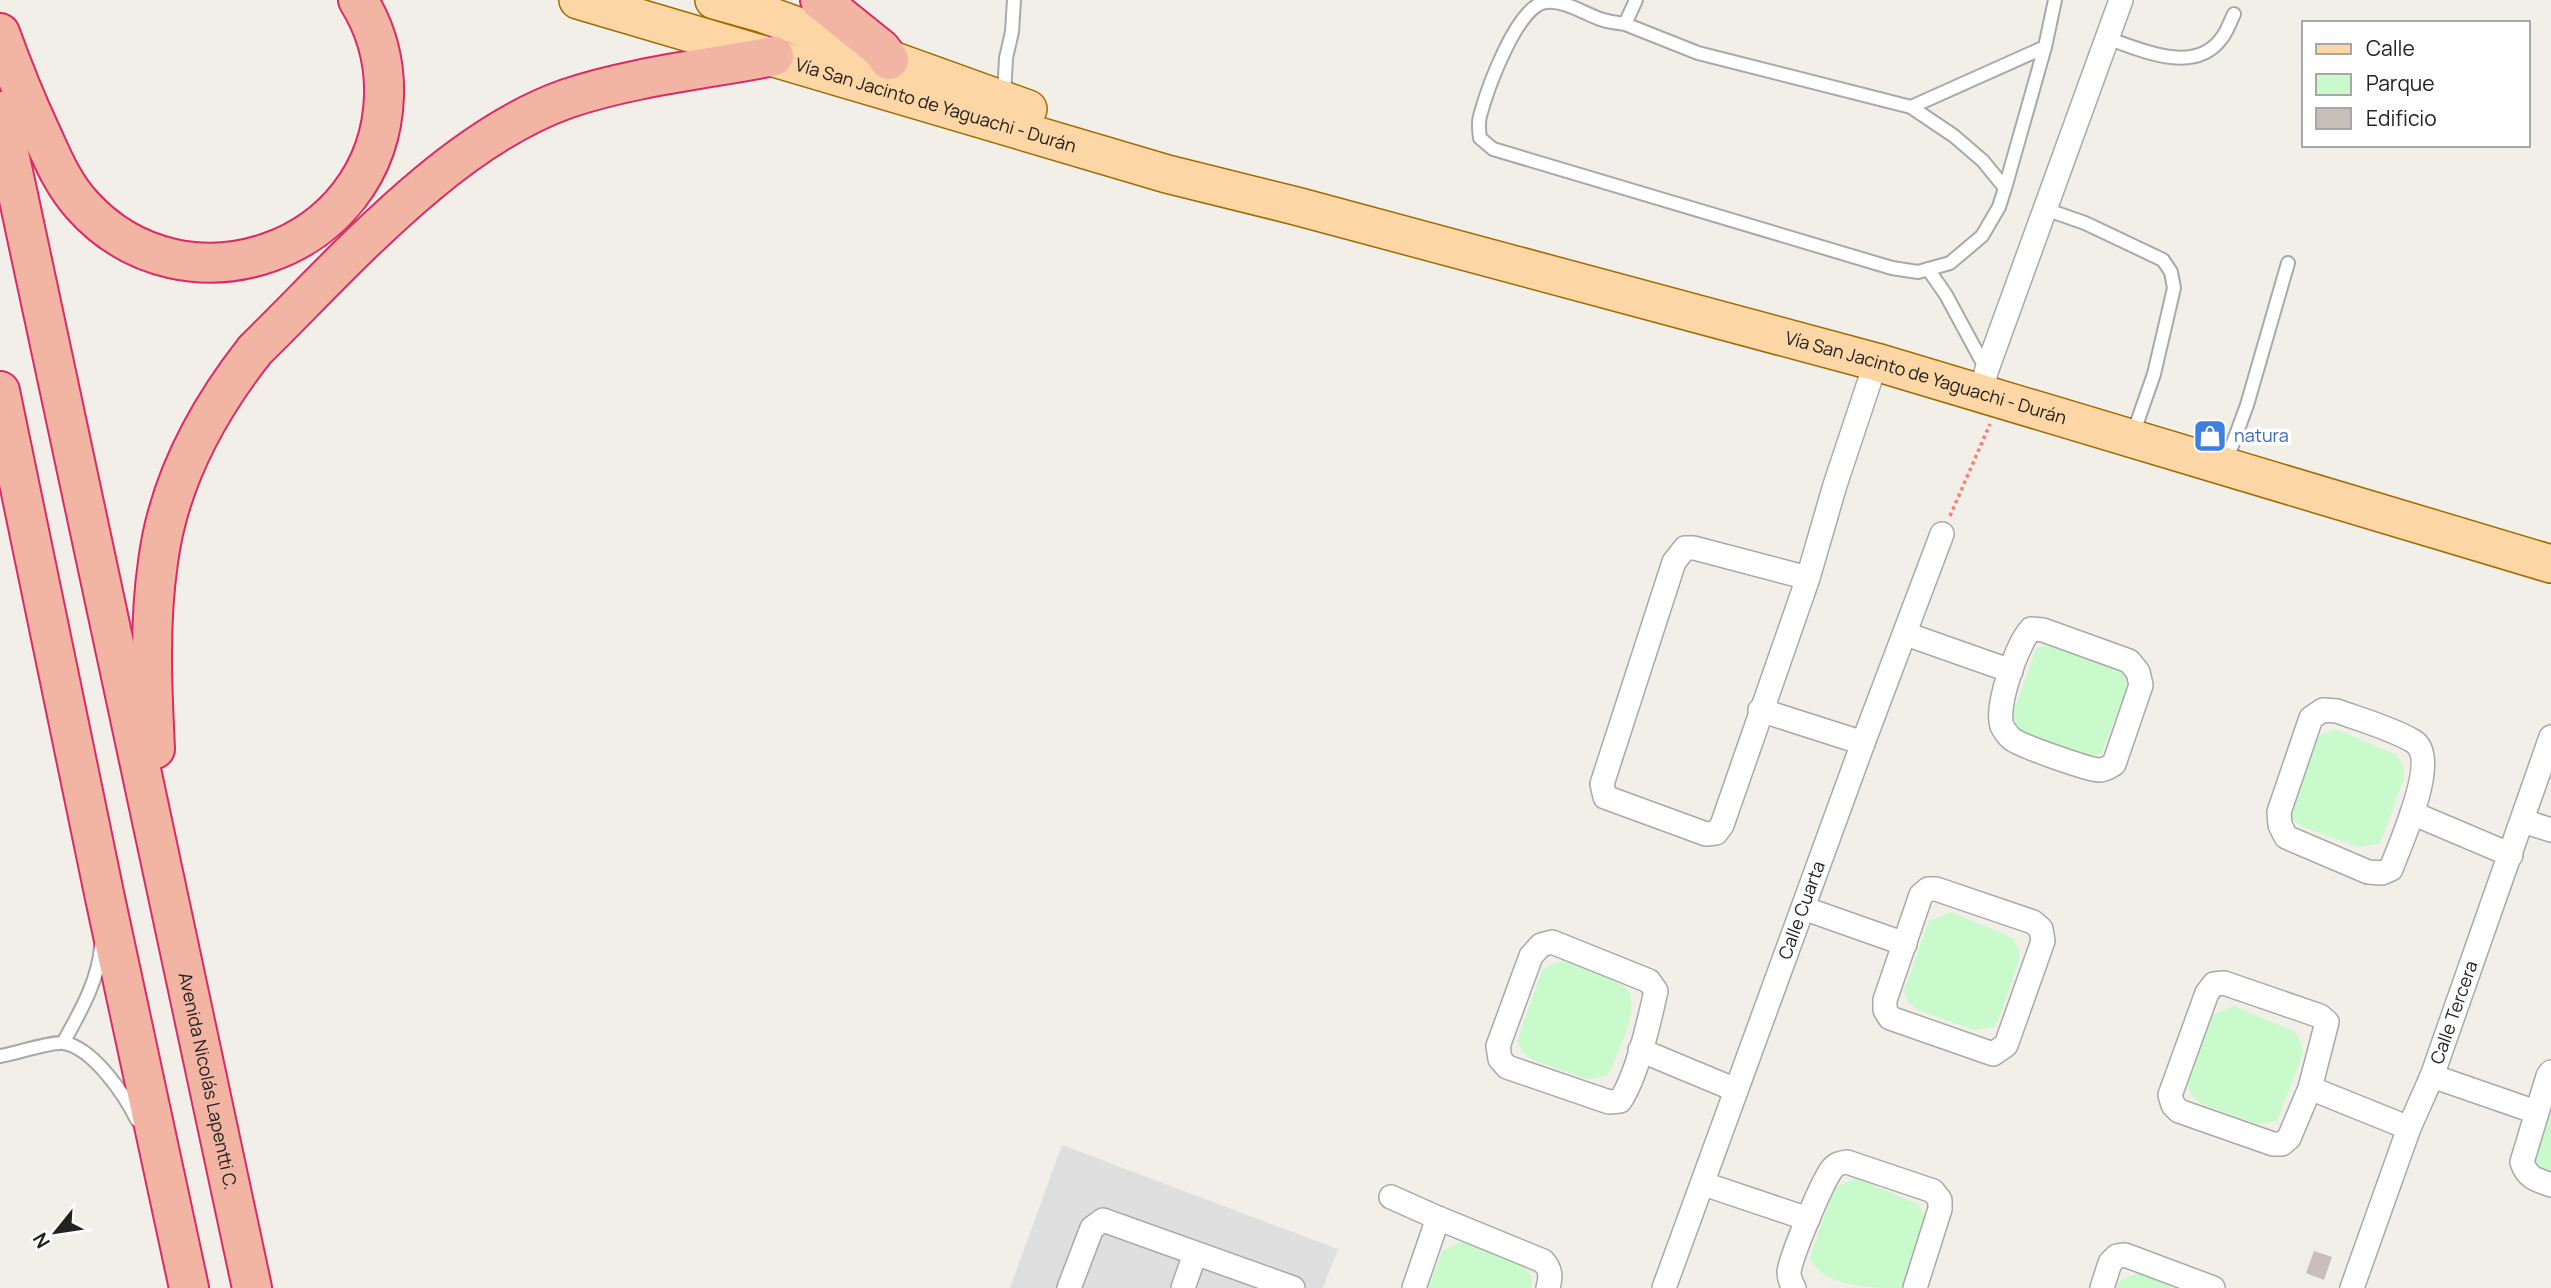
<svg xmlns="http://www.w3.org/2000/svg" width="2551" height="1288" viewBox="0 0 2551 1288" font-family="Manrope,sans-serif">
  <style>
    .residential { fill: #e0dfdf }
    .park { fill: #c8facc }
    .building { fill: #c7bfb8 }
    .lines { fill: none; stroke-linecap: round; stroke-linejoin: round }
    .service-casing { stroke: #a9a9a9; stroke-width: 16 }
    .minor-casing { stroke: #a9a9a9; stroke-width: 26 }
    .primary-casing { stroke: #a06b00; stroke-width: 40 }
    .trunk-casing { stroke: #dc2a67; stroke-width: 42 }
    .path { stroke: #fa8072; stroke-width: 3.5; stroke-dasharray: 3.5 3.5; stroke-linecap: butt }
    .service { stroke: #fff; stroke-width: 12 }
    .minor { stroke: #fff; stroke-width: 23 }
    .primary { stroke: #fcd6a4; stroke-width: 37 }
    .trunk { stroke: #f2b4a3; stroke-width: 38 }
    .labels { text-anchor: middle; stroke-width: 7; stroke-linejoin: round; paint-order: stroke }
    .street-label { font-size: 18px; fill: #222; stroke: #fff }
    .shop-label { font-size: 18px; fill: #366cbe; stroke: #fff; text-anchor: start }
  </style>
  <rect width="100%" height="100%" fill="#f2efe9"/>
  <path class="residential" d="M1062,1145L1338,1249L1323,1288H1010Z"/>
  <path class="park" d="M2058,639L2119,666L2126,678L2127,688L2101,754L2081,757L2016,730L2011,719L2036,649Z
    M2335,729L2397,755L2404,768V778L2383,836L2379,844L2358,847L2303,827L2293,820L2289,809L2313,739Z
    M1951,912L2013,938L2019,950V960L1999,1018L1994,1027L1974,1030L1918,1010L1909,1003L1904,991L1929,921Z
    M1564,961C1580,968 1610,977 1624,987C1644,1001 1619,1048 1612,1067L1607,1076L1587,1079L1531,1059L1522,1052L1517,1041L1542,971L1550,965Z
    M2234,1006L2295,1032L2302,1044L2303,1054L2277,1121L2257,1124L2202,1104L2192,1096L2187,1085L2212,1015Z
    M2551,1092V1172L2534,1163L2530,1152Z
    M1856,1178L1918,1204L1925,1217V1227L1902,1288C1872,1288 1823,1288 1810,1258L1834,1188Z
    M1463,1241L1525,1267L1532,1279V1288H1428L1442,1251Z
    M2139,1273L2173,1288H2116C2119,1278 2130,1276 2139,1273Z"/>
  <path class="building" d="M2314,1251L2332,1257L2324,1280L2306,1273Z"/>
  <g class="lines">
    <defs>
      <path id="service" d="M1636,0L1625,24C1618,23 1610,22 1603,20C1586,15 1566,0 1546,2C1517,5 1487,90 1480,116C1478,123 1479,131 1480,138L1493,149L1892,268L1918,272L1950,263L1982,236L1999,207L2005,188L2045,47L2055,0
        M1625,24L1698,53L1911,107L1954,136L1983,161L2005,188
        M2107,38C2141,50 2194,75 2221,39C2227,32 2230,22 2234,14
        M1004,96L1006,58L1012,32L1014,0
        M1911,107L2045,47
        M2045,209L2085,223L2163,260L2171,272L2174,288L2154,374L2132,437
        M1928,269L1946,295L1986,369
        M2226,462L2247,405L2288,263
        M63,1043C79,1014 99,980 101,946
        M0,1056C13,1054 54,1041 64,1043C93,1048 125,1095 137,1120"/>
      <g id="minor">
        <path d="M1981,392L1987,369L2121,0"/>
        <path d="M1808,578L1694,548H1685L1674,562L1602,784L1605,797L1706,834L1716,833L1722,825L1808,578L1835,485L1876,362"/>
        <path d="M2031,629L2043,630L2129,661L2138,672L2141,685L2114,764C2109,767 2105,770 2100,770C2089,770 2021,746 2012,739C2009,737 2004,730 2002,726C1995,707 2017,644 2031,629Z"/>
        <path d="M1906,634L2011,671"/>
        <path d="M1760,710L1863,743"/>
        <path d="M2323,710L2337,711C2359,719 2393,729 2413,741C2441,757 2400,844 2391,869L2382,873L2368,872L2286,837L2280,825L2279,812L2311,718Z"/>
        <path d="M2412,813L2511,855"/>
        <path d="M2523,821L2551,830"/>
        <path d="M1928,889H1936L2033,922L2041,929L2043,941L2006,1045L1993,1054L1890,1018L1885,1010V1000L1921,895Z"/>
        <path d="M1803,908L1905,944"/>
        <path d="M1552,942L1649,981L1656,991C1649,1022 1637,1076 1620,1101L1609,1102L1507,1067L1500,1059L1498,1046L1531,956L1541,945Z"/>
        <path d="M2224,983L2320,1016L2327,1022L2310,1088L2289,1138L2282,1144H2273L2179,1111L2173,1105L2170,1095L2207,993L2214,984Z"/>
        <path d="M1640,1050L1736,1090"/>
        <path d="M2551,1072L2548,1076L2522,1162C2527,1178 2537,1180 2551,1185"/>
        <path d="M2432,1076L2536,1112"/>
        <path d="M2310,1088L2409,1128"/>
        <path d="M1704,1184L1808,1219"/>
        <path d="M1391,1197L1438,1218"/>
        <path d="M1069,1288L1092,1228L1103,1220L1293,1288"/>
        <path d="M1183,1288L1195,1254"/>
        <path d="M1414,1288L1438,1218L1543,1261C1551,1270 1551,1276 1548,1288"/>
        <path id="s1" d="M1664,1288L1863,743L1942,534"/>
        <path d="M1794,1288C1791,1283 1789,1279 1789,1272C1791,1256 1822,1182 1832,1169C1836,1164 1840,1163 1847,1162L1933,1191L1940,1200V1209L1915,1288"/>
        <path d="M2102,1288L2110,1263L2117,1256L2125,1255L2213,1288"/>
        <path id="s2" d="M2352,1288L2409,1128L2432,1076L2551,737"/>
      </g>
      <g id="primary">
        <path id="s3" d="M578,0L1167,174L1296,206L1876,362L2551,564"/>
        <path d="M714,0L764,14L1028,109"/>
      </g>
      <g id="trunk">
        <path d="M820,0L881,49L889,60"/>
        <path d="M0,33C12,66 25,99 40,131C52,157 62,183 82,205C185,320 379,252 384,96C385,62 376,29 358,0"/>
        <path id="s4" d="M0,111L252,1288"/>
        <path d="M0,391L105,898L189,1288"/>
        <path d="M155,749C152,688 149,623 158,562C168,484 207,411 255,350C343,264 448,141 566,99C630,77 707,69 774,56"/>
      </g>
    </defs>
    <use href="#service" class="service-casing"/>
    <use href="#minor" class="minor-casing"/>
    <use href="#primary" class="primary-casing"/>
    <use href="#trunk" class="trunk-casing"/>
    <path class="path" d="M1950,516L1990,424"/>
    <use href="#service" class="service"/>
    <use href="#minor" class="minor"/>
    <use href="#primary" class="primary"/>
    <use href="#trunk" class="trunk"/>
  </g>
  <defs>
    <symbol id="shop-square" viewBox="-11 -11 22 22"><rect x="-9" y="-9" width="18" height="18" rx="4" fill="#3f7fe0" stroke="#fff"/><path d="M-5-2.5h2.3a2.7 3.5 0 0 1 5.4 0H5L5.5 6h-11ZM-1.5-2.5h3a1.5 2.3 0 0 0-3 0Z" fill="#fff"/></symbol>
  </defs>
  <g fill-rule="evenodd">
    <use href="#shop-square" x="2191" y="417" width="38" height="38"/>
  </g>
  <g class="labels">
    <g class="street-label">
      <text dy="6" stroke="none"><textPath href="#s3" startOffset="373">Vía San Jacinto de Yaguachi - Durán</textPath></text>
      <text dy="6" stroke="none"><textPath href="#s3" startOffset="1400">Vía San Jacinto de Yaguachi - Durán</textPath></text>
      <text dy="6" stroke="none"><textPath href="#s1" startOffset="402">Calle Cuarta</textPath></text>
      <text dy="6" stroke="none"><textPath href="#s2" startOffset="294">Calle Tercera</textPath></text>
      <text dy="6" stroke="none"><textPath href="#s4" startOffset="992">Avenida Nicolás Lapentti C.</textPath></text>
    </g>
    <g class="shop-label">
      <text x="2234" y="442">natura</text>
    </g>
  </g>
  <rect x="2302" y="21" width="228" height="126" fill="#ffffff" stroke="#a7a7a7" stroke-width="2"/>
  <rect x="2316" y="44" width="35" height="10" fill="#fcd6a4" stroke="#a7a7a7" stroke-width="2"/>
  <text x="2366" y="56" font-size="21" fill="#222222">Calle</text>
  <rect x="2316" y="74" width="35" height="21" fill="#c8facc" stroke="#a7a7a7" stroke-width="2"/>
  <text x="2366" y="91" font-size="21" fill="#222222">Parque</text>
  <rect x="2316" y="108" width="35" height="21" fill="#c7bfb8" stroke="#a7a7a7" stroke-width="2"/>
  <text x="2366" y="126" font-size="21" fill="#222222">Edificio</text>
  <g transform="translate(56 1232) rotate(240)" stroke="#ffffff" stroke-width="5" paint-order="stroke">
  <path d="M0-5L12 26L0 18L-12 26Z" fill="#222222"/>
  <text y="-10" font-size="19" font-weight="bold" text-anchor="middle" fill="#222222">N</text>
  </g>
</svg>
